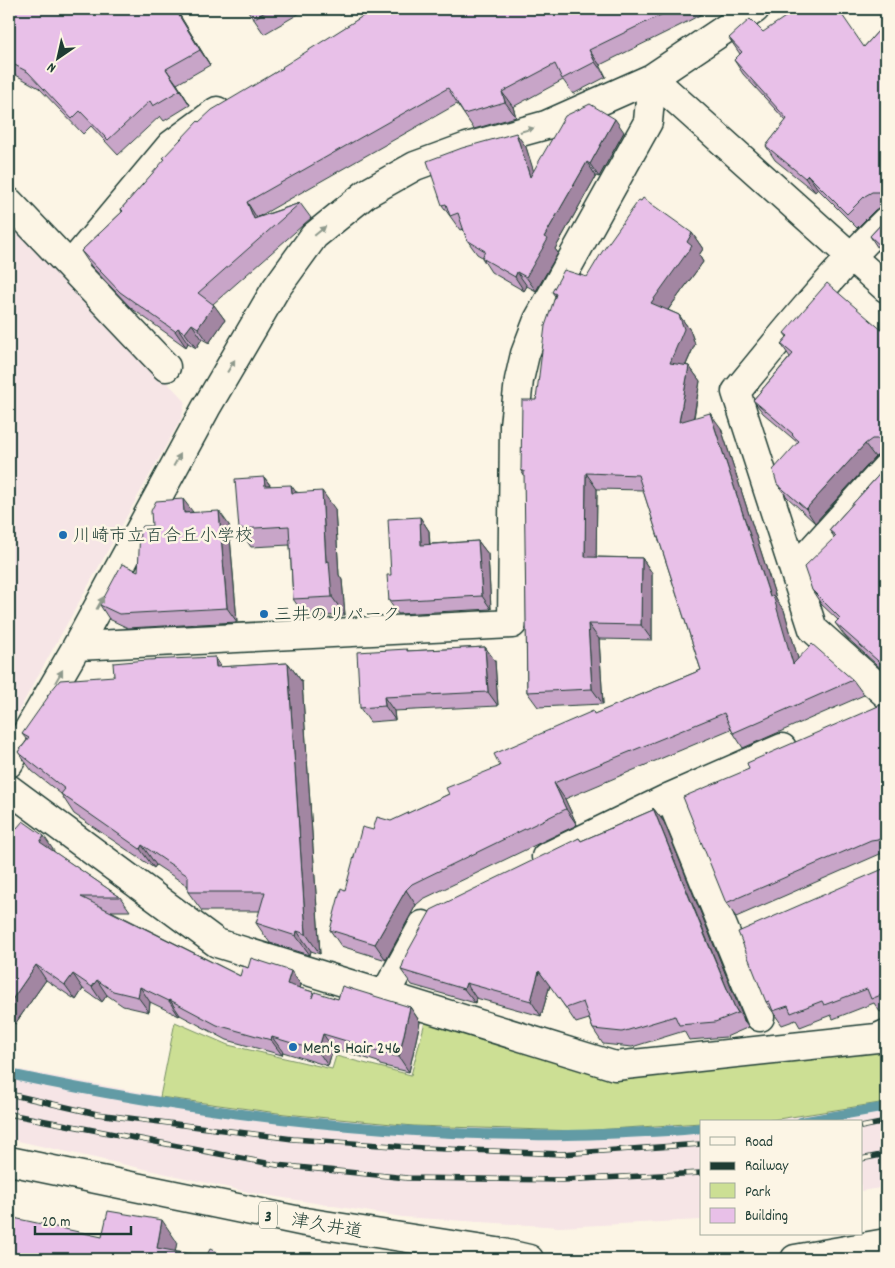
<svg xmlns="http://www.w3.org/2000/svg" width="895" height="1268" viewBox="0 0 895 1268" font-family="Dekko,'Klee One',sans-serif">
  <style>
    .built { fill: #f6e5e6 }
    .green { fill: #ccdf94; stroke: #768e64 }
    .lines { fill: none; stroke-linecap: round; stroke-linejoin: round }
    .stream { stroke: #629ba5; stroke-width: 10 }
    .minor-casing { stroke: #1f3d34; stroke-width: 31 }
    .primary-casing { stroke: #1f3d34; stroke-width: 31 }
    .minor { stroke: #fcf5e5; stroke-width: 28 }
    .primary { stroke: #fcf5e5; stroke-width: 28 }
    .rail-casing { stroke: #1f3d34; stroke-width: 5.5 }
    .rail { stroke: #fcf5e5; stroke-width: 4; stroke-dasharray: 11; stroke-linecap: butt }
    .wall { fill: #c8a5c8; stroke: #1f3d34 }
    .shaded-wall { fill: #a286a2; stroke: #1f3d34 }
    .building { fill: #e8c0e8; stroke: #1f3d34 }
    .oneway { fill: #8e998c }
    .poi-dot { fill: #1f6fb2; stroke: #fcf5e5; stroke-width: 2 }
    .labels { text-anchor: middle; stroke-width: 5; stroke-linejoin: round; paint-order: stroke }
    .shield { fill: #fcf5e5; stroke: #617469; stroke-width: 1 }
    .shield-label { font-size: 16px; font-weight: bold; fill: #1f3d34 }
    .poi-label { font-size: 18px; fill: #1f3d34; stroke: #fcf5e5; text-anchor: start }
    .street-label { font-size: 18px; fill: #1f3d34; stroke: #fcf5e5 }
  </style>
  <rect width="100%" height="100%" fill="#fcf5e5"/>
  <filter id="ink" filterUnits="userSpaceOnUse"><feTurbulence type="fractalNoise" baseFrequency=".02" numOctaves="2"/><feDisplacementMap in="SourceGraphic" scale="10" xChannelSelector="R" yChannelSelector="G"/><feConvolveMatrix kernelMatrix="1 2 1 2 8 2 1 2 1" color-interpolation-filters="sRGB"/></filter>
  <g filter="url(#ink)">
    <path class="built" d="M9,217L185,401L182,417L9,728Z
      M9,1068L198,1103L285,1114L414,1126L579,1131L701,1123V1220L560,1227L402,1217L253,1193L9,1139Z
      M886,1102V1187L861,1191V1122H713L772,1120Z"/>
    <path class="green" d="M175,1022L228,1045L332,1069L336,1056L411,1075L425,1022L613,1078L886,1047V1102L772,1120L701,1122V1123L579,1131L414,1126L285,1114L160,1097Z"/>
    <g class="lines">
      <path class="stream" d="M9,1074C180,1110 356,1134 531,1135C569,1136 607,1134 645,1132C664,1131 682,1131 701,1128
        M801,1122L886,1107"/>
      <defs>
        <path id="minor" d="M652,78L886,288
          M9,202L166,367
          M886,221C832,274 784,333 736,392L813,629L886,694
          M70,266L171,145L217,111
          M794,570L886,468
          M77,646L512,624L514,425L519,380L525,354L538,320L648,122L652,78
          M9,763L77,646L206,408L275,290L314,236L367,193L415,166L467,147L546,125L652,78L755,9
          M9,789L217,943L615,1066L877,1038L886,1034
          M670,797L760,1017
          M546,857L670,797L782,748
          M385,994L423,925"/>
        <path id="primary" d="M9,1161L305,1222L503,1253L529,1259
          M795,1259L886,1243"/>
      </defs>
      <use href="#minor" class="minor-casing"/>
      <use href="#primary" class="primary-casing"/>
      <use href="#minor" class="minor"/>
      <use href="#primary" class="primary"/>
      <defs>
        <path id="rail" d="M9,1094L97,1114L293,1139L423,1148L561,1154L701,1144
          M9,1114L277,1165L407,1178L563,1180L701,1173
          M861,1127L886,1122
          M861,1159L886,1154"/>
      </defs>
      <use href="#rail" class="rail-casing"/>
      <use href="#rail" class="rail"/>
    </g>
    <path class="wall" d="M9,9H176L210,65L177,84L190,105L164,121L160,116L118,155L91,126L83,134L39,88L14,74L9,80Z
      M247,9H307L264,34Z
      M336,9H350L340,15Z
      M374,9H711L683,24L600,65L606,77L573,94L563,80L513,107L516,117L474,129L457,104L258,217L300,203L311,218L213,304L225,320L209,343L202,339L196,348L188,343L186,347L131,308L91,266L81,251L122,212L121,209L199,122Z
      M886,22V206H881L875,210L857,228L818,189L815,192L775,160L766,146L786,121L743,74L734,60L740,54L729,38L763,32L864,47Z
      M624,132L599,177L596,176L555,249L558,253L536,291L527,286L524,291L491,272L482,258V257L477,254L467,240L463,229L460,230L442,205L526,147L533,171Z
      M886,219V256L879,250L870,236Z
      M692,233L703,249L699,255L703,262L668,310L679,315L690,330L695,344L686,365L689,366L700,381L694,418L721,428L777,601L784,610L798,659L853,680L864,695L743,748L731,729L565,799L577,825L423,899L416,905L386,960L341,946L330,930L345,890L373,830L449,794L595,714L701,670L643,490L597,489L596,557L642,558L652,573V640L599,639L603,704L538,707L527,692L525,477L521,471L536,400L555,296L552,292Z
      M886,329V453H882L875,457L815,523L787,497L777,484L798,443L763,413L753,400L790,357L781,344L787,337L784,333L884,332Z
      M886,467V673L845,636L835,623L838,620L821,604L812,590L835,538L829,530Z
      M264,477L271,486L297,492L335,509L339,575L342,580L345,615L306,617L293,599L290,545L251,547L239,529Z
      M193,513L229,525L237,622L128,628L109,619L100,605L138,571L152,526Z
      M420,517L429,531L430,544L478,541L488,554L491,609L398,614L389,601L391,575Z
      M485,647L495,661L498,706L394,711L395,720L370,722L360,708L407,649L408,651Z
      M215,657L221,667L288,663L302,682L320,954L311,951L310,955L270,943L256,923L260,911H202L188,892V886L156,865L154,868L74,814L61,794L32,771L18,752L27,740L22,734L114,676Z
      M886,701V853L880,854L736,917L726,903L749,769L883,704Z
      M653,808L664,822L713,944L745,1022L749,1027L726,1037L689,1040L684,1031L632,1047L603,1044L593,1029L589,1019L576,1023L550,985L541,1016L476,998L475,1003L412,985L401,970L579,838L581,841L653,810Z
      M9,823L54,851V852L120,897L130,911H111L240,976L301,985L300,988L313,992L315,994L338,999L410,1007L420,1022L409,1072L380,1065L378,1062L333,1048L328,1066L283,1052L282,1055L227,1040L180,1015L179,1016L150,1002L149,1012L123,1006L107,995L102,1002L83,989L76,1000L46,980L15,1024L9,1019Z
      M886,866V1010L880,1012L874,1003L833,1019L831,1015L800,1027L796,1020L782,1025L766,1002L883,869Z"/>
    <path class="shaded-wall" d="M175,9H176L210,65L200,50Z
      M589,50L600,65L606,77L595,62Z
      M166,69L177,84L190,105Z
      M502,92L513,107L516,117L505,102Z
      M615,119L624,132L599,177L590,164Z
      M516,133L526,147L540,191L530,177Z
      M587,162L596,176L555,249L558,253L536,291L526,277L544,237Z
      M808,175L818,189L815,192L805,178Z
      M247,202L257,218L254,219Z
      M692,233L703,249L699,255L703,262L662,318L651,303Z
      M517,272L527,286L524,291L515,277Z
      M214,305L225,320L209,343L198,328Z
      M679,315L690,330L695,344L680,378L670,363Z
      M192,324L202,339L196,348L185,333Z
      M178,328L188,343L186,347L175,331Z
      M689,366L700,381L690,438L679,422Z
      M710,413L721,428L777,601L784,610L804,679L793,664L770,597Z
      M865,444L875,457L815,523L806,509Z
      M586,473L597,489L596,572L585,557Z
      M264,477L277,495L265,486Z
      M291,485L304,503L292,493Z
      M322,491L335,509L339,575L342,580L345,615L332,597L326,562Z
      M183,499L193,512L184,513Z
      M219,511L229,525L237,622L227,608Z
      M420,517L429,531L430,558L421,545Z
      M478,541L488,554L491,609L482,596Z
      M642,558L652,573V640L641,625Z
      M588,624L599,639L603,704L592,689Z
      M485,647L495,661L498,706L488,692Z
      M215,657L228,677L216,667Z
      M288,663L302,682L320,954L306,934Z
      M384,697L394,711L395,720L385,706Z
      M554,783L565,799L577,825L566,809Z
      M653,808L664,822L745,1022L735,1008Z
      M44,836L54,851L50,857L40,842Z
      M142,845L156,865L154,868L140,849Z
      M406,890L416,905L386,960L375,944Z
      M297,931L311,951L310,955L296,936Z
      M36,965L46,980L15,1024L9,1015V1004Z
      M291,971L301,985L297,999L287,984Z
      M539,971L550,985L541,1016L531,1001Z
      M73,974L83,989L76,1000L65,985Z
      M97,980L107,995L102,1002L92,987Z
      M466,983L476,998L475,1003L464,989Z
      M140,987L150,1002L149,1012L138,997Z
      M170,1000L180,1015L179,1016L169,1001Z
      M410,1007L420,1022L409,1072L399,1057Z
      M323,1034L333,1048L328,1066L318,1051Z
      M272,1037L283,1052L282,1055L271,1040Z
      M162,1220L177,1242L174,1259L157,1248Z"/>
    <path class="building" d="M9,9H175L200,50L166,69L180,90L153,106L150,101L108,140L80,111L72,119L28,72L9,62Z
      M247,9H270L253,19Z
      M374,9H673L589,50L595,62L562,79L555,64L502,92L505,102L464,114L448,88L247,202L254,219L300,203L198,293L214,305L198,328L192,324L185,333L178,328L175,331L120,292L81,251L123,211L121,209L165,159L163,158L198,121L199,122L212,110L283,68L282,67Z
      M797,9H838L864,47L886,22V195L880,192H872L865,196L847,214L808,175L805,178L766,146L787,119L734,60L742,52L729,38L750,19L763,32Z
      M590,104L615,119L590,164L587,162L544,237L548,239L526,277L517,272L515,277L482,258L485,251L467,240L458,213L450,216L446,204L442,205L427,161L462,148L516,133L530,177L565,116Z
      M643,198L692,233L687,242L692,246L651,303L679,315L684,329L670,363L689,366L679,422L710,413L770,597L773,595L793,664L812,644L853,680L733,733L724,713L554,783L566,809L412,884L406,890L375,944L330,930L341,888L345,890L362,827L373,830L377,817L391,821L449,794L446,788L500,766L494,754L593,711L594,714L701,670L638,475L586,473L585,557L642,558L641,625L588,624L592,689L527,692L524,471H521L522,400H536L545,326L556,294L552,292L564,270L587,277L602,252L639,200L641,201Z
      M886,219V251L870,236Z
      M827,283L884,332L886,329V442L879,439H872L865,444L806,509L777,484L773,470L799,441L792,435L793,434L753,400L793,354L781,344L788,336L784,333Z
      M886,467V668L835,623L840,618L812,590L804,567L836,536L829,530Z
      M264,477L265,486L291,485L292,493L322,491L326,562L329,561L332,597L293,599L289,526L239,529L235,479Z
      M183,499L184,513L219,511L227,608L119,614L100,605L122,564L138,571L140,531L143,526H152L151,511L156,501Z
      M420,517L421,545L478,541L482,596L389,601L387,575H391L388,519Z
      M485,647L488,692L384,697L385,706L360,708L357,652L407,649V651Z
      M215,657L216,667L288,663L306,934L297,931L296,936L256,923L265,892H188V876L142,845L140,849L61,794L65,789L18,752L29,738L22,734L48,697L47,696L60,680L114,676L113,663L147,660Z
      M886,701V843L885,842L878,839L871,840L726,903L683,797L749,769L747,763L883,704Z
      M653,808L702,929L735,1008L738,1013L715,1022L679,1025L675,1016L622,1032L593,1029L583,1002L566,1008L539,971L531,1001L466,983L464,989L401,970L406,955L431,910L579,838L581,841L653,810Z
      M23,821L44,836L40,842L120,897H81L240,976L243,966L248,968L251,958L291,971L287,984L313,992V998L315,992L338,999L342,986L410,1007L399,1057L370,1050V1048L323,1034L318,1051L272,1037L271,1040L217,1025L170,1000L169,1001L140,987L138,997L113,991L97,980L92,987L73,974L65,985L36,965L9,1004V823L17,828Z
      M886,866V993L871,999L867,989L824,1005L822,1001L791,1013L788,1006L773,1011L769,1001L766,1002L738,932L883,869Z
      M108,1211L162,1220L157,1248L206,1257L210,1249L231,1259H9V1217L102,1237Z
      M240,1254L250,1259H237Z"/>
    <defs><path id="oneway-solid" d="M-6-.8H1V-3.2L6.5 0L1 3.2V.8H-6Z" transform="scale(1.25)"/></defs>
    <g class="oneway">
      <use href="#oneway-solid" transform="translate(527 130) rotate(-16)"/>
      <use href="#oneway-solid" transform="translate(320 231) rotate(-40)"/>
      <use href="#oneway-solid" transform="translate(231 366) rotate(-59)"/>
      <use href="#oneway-solid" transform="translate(177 460) rotate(-61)"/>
      <use href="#oneway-solid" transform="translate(100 603) rotate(-61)"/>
      <use href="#oneway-solid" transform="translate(59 676) rotate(-60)"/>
    </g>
  </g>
  <g class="poi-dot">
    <circle cx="63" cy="535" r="5"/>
    <circle cx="264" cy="614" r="5"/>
    <circle cx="293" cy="1047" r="5"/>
  </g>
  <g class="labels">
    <rect class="shield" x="259" y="1201.5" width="18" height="27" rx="4"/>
    <g class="shield-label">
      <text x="268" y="1221">3</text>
    </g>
    <g class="poi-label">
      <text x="73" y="541">川崎市立百合丘小学校</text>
      <text x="274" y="620">三井のリパーク</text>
      <text x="303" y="1053">Men's Hair 246</text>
    </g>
    <g class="street-label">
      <text transform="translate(327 1225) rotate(10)" y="6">津久井道</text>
    </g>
  </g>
  <rect width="895" height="1268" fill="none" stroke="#fcf5e5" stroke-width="30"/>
  <rect x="15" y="15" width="865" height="1238" fill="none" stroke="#1f3d34" stroke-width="2" filter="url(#ink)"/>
  <rect x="700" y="1120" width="162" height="115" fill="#fcf5e5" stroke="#a4ab9e"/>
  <rect x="710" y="1137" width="25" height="8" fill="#fcf5e5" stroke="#a4ab9e"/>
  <text x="745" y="1146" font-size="15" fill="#1f3d34">Road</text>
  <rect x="710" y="1162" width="25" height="8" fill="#1f3d34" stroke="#a4ab9e"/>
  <text x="745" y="1170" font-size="15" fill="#1f3d34">Railway</text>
  <rect x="710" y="1183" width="25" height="15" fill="#ccdf94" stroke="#a4ab9e"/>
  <text x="745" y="1196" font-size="15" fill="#1f3d34">Park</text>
  <rect x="710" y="1208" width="25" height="15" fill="#e8c0e8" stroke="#a4ab9e"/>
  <text x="745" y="1220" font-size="15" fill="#1f3d34">Building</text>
  <g transform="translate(58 58) rotate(214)" stroke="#fcf5e5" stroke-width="4" paint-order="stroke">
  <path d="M0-4L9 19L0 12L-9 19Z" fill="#1f3d34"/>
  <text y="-8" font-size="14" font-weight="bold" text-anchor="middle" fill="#1f3d34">N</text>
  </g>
  <path d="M35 1226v8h96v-8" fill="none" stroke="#1f3d34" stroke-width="2.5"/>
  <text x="42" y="1226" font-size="15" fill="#1f3d34" stroke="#fcf5e5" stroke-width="4" paint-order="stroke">20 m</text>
</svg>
